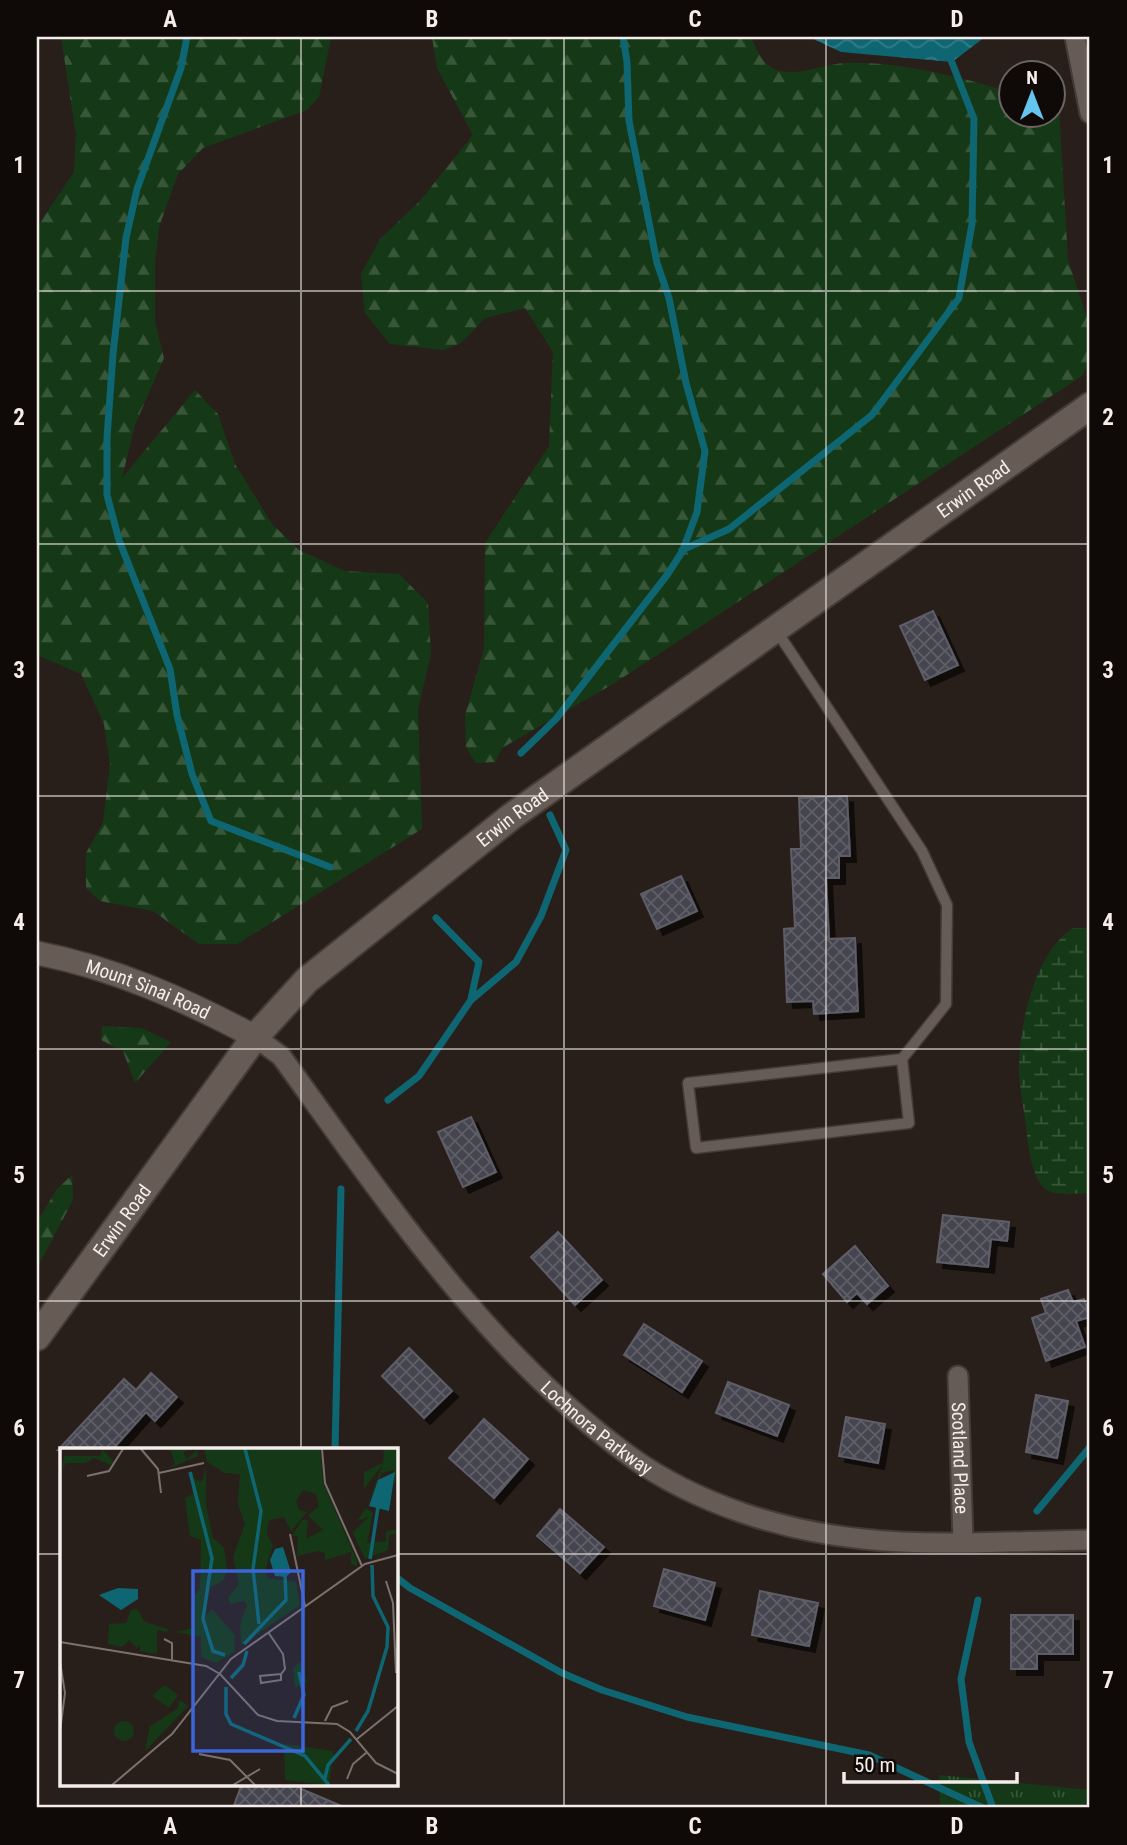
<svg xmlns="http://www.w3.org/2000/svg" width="1127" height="1845" viewBox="0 0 1127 1845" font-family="'Roboto Condensed',sans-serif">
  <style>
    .grass { fill: url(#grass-tufts) }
    .forest { fill: url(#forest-firs) }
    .wetland { fill: url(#wetland-marsh) }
    .water { fill: url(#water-waves) }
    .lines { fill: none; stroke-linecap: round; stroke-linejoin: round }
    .stream { stroke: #0e6672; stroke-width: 7 }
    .building { fill: url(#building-cross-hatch); stroke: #5e5d68; stroke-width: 2; filter: url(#shadow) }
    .service-casing { stroke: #443b37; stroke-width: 13 }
    .minor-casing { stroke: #443b37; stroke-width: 23 }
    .tertiary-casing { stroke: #443b37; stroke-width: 26 }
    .secondary-casing { stroke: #443b37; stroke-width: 30 }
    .service { stroke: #675b55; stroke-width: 10 }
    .minor { stroke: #675b55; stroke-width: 19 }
    .tertiary { stroke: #675b55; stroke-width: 23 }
    .secondary { stroke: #675b55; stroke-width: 26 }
    .grid { fill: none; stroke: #f4ede9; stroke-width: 2; stroke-opacity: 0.55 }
    .labels { text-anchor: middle; stroke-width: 7; stroke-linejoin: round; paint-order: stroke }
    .street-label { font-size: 19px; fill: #f4ede9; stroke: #0f0a08 }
    .inset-river { fill: none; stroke: #0e6672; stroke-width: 3.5 }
    .inset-road { fill: none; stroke: #7a716d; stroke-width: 2 }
    .view { fill: #3d66db; fill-opacity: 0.15; stroke: #3d66db; stroke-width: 3.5 }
    .inset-edge { fill: none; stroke: #f4ede9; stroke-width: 3.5 }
    .neatline { fill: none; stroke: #f4ede9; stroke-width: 2.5 }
    .grid-label { font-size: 23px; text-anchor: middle; font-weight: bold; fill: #f4ede9 }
  </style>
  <defs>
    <pattern id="grass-tufts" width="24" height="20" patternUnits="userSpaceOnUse" patternTransform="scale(1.75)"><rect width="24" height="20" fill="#153916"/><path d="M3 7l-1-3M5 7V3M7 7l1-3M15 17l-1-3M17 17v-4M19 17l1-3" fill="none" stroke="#385638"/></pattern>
    <pattern id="forest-firs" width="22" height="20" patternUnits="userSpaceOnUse" patternTransform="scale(1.75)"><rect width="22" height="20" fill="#153916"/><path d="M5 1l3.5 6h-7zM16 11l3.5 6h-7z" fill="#385638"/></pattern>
    <pattern id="wetland-marsh" width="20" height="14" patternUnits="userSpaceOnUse" patternTransform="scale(1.75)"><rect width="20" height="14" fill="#153916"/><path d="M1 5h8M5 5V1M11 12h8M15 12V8" fill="none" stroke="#385638"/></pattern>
    <pattern id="water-waves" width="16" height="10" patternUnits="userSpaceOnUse" patternTransform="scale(1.75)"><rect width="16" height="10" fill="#0e6672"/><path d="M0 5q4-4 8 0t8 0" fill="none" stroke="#327c86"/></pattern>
    <pattern id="building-cross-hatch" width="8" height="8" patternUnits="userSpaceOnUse" patternTransform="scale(1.75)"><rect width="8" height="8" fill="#45444f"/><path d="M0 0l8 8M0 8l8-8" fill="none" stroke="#605f68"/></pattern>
    <filter id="shadow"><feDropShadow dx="6" dy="6" stdDeviation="0" flood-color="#0009"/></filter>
  </defs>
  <rect width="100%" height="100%" fill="#291f1a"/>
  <path class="grass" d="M939,1775L1090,1790V1808H940Z"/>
  <path class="forest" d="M61,37H331L319,97L307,110L203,148L178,174L159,227L155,264V322L164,358L135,425L122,478L195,390L218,414L235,464L272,524L299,550L345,571L399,574L428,603L431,654L418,709L422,829L237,944H199L153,911L100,901L86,888V853L103,823L110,764L104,724L81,674L37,655V227L74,172L76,135Z
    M432,37H751C757,50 762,65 777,70C799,77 823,64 846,63C897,61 963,77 1011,93L1012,116H1054V108L1059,110L1068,260L1090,327V362L1082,376L613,684L502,748L495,762L475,763L466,746L465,715L484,649L485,543L549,446L553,352L525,308L485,318L461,343L444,350L390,344L365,313L361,274L380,239L419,202L473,135L437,68Z
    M102,1026L141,1028L171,1042L135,1083L123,1051L101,1040Z
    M72,1175L73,1200L37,1268V1222L57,1189Z"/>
  <path class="wetland" d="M1073,928H1090V1193C1077,1193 1053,1197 1044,1188C1031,1174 1028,1145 1026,1127C1024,1106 1018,1083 1019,1063C1021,1019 1035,953 1073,928Z"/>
  <path class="water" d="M809,37H985L952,62L841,52Z"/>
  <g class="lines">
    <path class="stream" d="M187,37L181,68L137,189L126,238L113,354L107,438V495L119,540L170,669L177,715L192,774L211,821L330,867
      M682,550L729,529L872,415L959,298L972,224L974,119L949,55
      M521,753L556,719L667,575L682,552L697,512L705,451L686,383L669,298L657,263L629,121L627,62L623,37
      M436,918L479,962L471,999
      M388,1100L419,1076L471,1000L516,962L541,916L566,850L550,815
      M335,1450L341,1189
      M1037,1511L1090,1447
      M396,1577L410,1588L562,1673L602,1690L687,1717L869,1755L983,1808
      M978,1600L961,1679L969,1742L993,1808"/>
  </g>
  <path class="building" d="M933,611L958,665L925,680L900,626Z
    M847,796L850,856H839V878H826L829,939L855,938L858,1011L814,1014L813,1001L787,1002L784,929L795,928L791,849H801L799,798Z
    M681,876L697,911L657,929L641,894Z
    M471,1117L496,1172L463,1187L438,1132Z
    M943,1215L1009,1222L1007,1241L991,1239L988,1267L937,1262Z
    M558,1232L602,1280L575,1305L531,1257Z
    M855,1246L888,1286L867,1304L857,1293L847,1302L823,1274Z
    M1068,1290L1073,1302L1084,1299L1090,1317L1076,1321L1085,1347L1046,1361L1032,1318L1046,1313L1041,1299Z
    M644,1324L702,1361L682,1392L624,1355Z
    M409,1348L452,1391L424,1418L382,1376Z
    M151,1373L177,1397L155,1421L146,1412L112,1450H58L124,1379L136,1390Z
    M728,1382L789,1405L777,1436L716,1413Z
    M1036,1395L1068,1401L1057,1458L1026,1452Z
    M846,1417L885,1424L878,1463L839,1456Z
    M484,1419L528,1459L494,1498L449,1458Z
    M560,1509L604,1547L580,1573L537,1536Z
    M664,1569L715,1583L705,1620L654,1606Z
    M760,1591L818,1603L809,1646L752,1635Z
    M1011,1615H1073V1654H1037V1669H1011Z
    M242,1784H301L299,1788L346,1808H233Z"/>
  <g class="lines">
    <defs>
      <path id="service" d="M776,630L922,851L947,905L946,1004L902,1059L688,1083L696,1148L909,1123L902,1059"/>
      <g id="minor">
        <path d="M1075,37L1090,113"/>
        <path id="s1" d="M255,1037L281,1056C384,1198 487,1353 631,1457C697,1504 783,1531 863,1539C937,1547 1015,1541 1090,1540"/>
        <path id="s2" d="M958,1376L963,1542"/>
      </g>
      <g id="tertiary">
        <path id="s3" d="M37,953C114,968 186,1000 255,1037"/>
      </g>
      <g id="secondary">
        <path id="s4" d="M37,1337L255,1037L307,980L512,816L1090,406"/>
      </g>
    </defs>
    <use href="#service" class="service-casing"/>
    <use href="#minor" class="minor-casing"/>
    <use href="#tertiary" class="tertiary-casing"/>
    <use href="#secondary" class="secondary-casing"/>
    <use href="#service" class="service"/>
    <use href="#minor" class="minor"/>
    <use href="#tertiary" class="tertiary"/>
    <use href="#secondary" class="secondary"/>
  </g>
  <path class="grid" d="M301,37V1450M564,37V1808M826,37V1808M37,291H1090M37,544H1090M37,796H1090M37,1049H1090M37,1301H1090M37,1554H61M396,1554H1090M301,1784V1808"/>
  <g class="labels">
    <g class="street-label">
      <text dy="7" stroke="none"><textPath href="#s4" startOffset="1276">Erwin Road</textPath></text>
      <text dy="7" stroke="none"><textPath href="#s4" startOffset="710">Erwin Road</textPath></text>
      <text dy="7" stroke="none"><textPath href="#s3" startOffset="117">Mount Sinai Road</textPath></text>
      <text dy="7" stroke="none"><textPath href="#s4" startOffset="144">Erwin Road</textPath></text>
      <text dy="7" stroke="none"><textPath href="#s1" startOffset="522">Lochnora Parkway</textPath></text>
      <text dy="7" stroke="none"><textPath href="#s2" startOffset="82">Scotland Place</textPath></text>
    </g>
  </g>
  <g transform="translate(60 1448)">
    <rect width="338" height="338" fill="#291f1a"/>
    <path d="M54 283a10 10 0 1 1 20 0a10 10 0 1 1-20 0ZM224,296L274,303L269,337L225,332Z" fill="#153916"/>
    <path d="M42,1L54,14L51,17L34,10L25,15H6L2,22L4,8H40ZM110,1H130L123,5L127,11L137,2L138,8L110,20L115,15ZM144,1H260L263,35L297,113V118L291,116V104L265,112V105L258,103L237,108L238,88H232L242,72H248L246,91L263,82L248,67L259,58L256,46L243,42L236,53L239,62L247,64L231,83L224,69L209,72L207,86L213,97L205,123L208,130L236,134L240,157L181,197L180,176L187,157L184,153L171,156L168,150L179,136L173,109L185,76L178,56L180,26L165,25L147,14ZM325,1H338V26L334,35V22L322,25L308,56L323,16L304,41V24L323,15L324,4L320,6ZM146,20V57L153,90L164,99L167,120L164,132L150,140L145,168L152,161L175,187L174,204L156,215L141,209V189L116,184L135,179L131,173L133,150L140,140L141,92L130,88L125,50L133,46L130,28L134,24L133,30L142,34ZM268,30L293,84L309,69L297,73L306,60L313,65L307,95L326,93V83L336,82L338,76V85L329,87L328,102L305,111ZM77,161L85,174L108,181L107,184L97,182V206L80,203V196L77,200L69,192L62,199L48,196L49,176L66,175L71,162ZM120,252L128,258L85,303L90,278L117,261Z" fill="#153916"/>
    <path d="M240,213L247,234L235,239L233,221Z" fill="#153916"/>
    <path d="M105,237L118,247L109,260L92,248Z" fill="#153916"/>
    <path d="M335,24L329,63L309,58L318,32ZM223,99L231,124L226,129L215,128L210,112L215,101ZM58,140L78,141V151L61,162L39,147Z" fill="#0e6672"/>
    <path class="inset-river" d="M185,1L201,63L193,121L199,176M130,24L152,110L143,171L153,203L165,207M310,111L318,59M184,196L226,152L225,127M171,230L183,217L187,203M166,239V266L171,276L245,308L269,337M234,270L244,247L239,224M296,283L308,263L327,199L328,179L313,148L312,117M265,330L268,317L291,291"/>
    <path class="inset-road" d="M81,1L98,21L101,45M262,1L265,35L302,118M99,25L144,15M27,28L49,23L63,1M230,86L245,158M326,133L333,155L336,225M208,184L223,206L225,221L221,226L200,228L201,235L221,232V226M104,191L112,195V212M0,194L146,218L160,226L198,267L217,273L277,276L290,284L316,315L338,326M0,214L5,245L0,283M265,273L272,259L288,253M297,291L338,258M139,306L170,312L195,337M287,331L293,316L307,304M52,337L112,286L171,211L305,116L338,107M173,337L200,321"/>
    <path class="view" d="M133,123H243V303H133Z"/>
    <rect width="338" height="338" class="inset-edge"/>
  </g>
  <rect width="1127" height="1845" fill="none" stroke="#0f0a08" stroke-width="77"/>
  <g transform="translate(1032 94)"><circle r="33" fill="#0f0a08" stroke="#6b6562" stroke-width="2"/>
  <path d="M0-5L12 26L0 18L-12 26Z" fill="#65c5ef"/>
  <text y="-10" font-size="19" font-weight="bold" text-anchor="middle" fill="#f4ede9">N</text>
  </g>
  <path d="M844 1772v10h173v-10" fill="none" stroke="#f4ede9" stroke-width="3.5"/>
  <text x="854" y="1772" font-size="21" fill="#f4ede9" stroke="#0f0a08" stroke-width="5" paint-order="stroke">50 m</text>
  <rect x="38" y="38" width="1050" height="1768" class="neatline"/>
  <g class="grid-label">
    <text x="170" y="27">A</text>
    <text x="432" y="27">B</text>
    <text x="695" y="27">C</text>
    <text x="957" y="27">D</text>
    <text x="19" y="173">1</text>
    <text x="1108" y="173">1</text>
    <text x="19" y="425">2</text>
    <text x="1108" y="425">2</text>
    <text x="19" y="678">3</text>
    <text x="1108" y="678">3</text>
    <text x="19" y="930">4</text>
    <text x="1108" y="930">4</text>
    <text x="19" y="1183">5</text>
    <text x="1108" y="1183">5</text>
    <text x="19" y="1436">6</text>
    <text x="1108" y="1436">6</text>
    <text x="19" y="1688">7</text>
    <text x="1108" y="1688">7</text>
    <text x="170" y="1834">A</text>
    <text x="432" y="1834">B</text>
    <text x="695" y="1834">C</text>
    <text x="957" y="1834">D</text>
  </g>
</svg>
